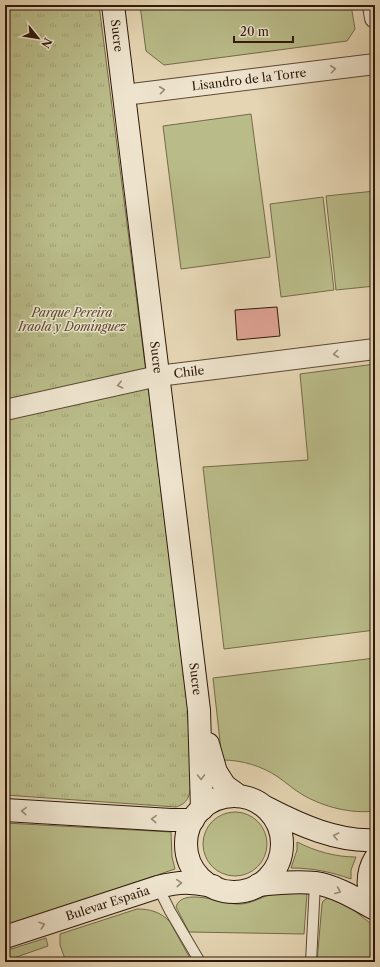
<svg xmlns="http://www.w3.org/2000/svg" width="380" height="967" viewBox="0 0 380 967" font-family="'Libre Caslon Text',serif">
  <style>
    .grass { fill: #b9bc89; stroke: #746a4a }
    .park { fill: url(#park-tufts); stroke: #746a4a }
    .building { fill: #dea394; stroke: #2f190b }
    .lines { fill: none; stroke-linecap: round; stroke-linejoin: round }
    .lane-casing { stroke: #5c4835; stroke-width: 12 }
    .street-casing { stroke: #5c4835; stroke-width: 22 }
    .secondary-casing { stroke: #2f190b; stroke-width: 24 }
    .lane { stroke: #eee4ce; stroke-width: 10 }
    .street { stroke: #eee4ce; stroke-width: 20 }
    .secondary { stroke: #eee4ce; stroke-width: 22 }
    .oneway { stroke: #988976 }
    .labels { text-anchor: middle; stroke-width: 3; stroke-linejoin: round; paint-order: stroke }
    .street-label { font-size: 12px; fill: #2f190b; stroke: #eee4ce }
    .park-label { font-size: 12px; font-style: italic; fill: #584a31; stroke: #eee4ce }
  </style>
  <defs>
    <pattern id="park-tufts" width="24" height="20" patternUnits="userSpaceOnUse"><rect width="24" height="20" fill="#b9bc89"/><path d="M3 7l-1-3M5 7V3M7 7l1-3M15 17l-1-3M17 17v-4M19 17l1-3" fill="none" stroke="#9fa175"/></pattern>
  </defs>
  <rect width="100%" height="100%" fill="#e5d5b3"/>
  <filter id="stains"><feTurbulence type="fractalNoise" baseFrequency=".005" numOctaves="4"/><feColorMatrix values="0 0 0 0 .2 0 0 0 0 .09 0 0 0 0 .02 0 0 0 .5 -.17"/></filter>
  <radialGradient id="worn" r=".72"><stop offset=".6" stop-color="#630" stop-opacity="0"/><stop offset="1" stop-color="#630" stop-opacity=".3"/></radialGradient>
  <path class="grass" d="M140,5H351L355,29L347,41L164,65L146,51Z
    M251,114L270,257L181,269L163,126Z
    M375,191V286L336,290L326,196Z
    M323,197L334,290L281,297L270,204Z
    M375,364V630L224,649L203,467L308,460L300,374Z
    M375,658V811C351,814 324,807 303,795C294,790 287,783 278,777C262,766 242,760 222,760L213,678Z
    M203 844a32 32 0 1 1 64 0a32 32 0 1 1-64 0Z
    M5,823L171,832L172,857L175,869L5,926Z
    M297,842C315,851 335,857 356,857L351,870V879C331,872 313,868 291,868L297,850Z
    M293,892L307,894L304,934L189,932L176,907C181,887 223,903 236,904C247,905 256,900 266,896C275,893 284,893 293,892Z
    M329,897L351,908L375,927V962H317L322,904L323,901Z
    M137,909C150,909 161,912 170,922L192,962H66L60,945V934Z
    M46,938L48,946L5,961V951Z"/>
  <path class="park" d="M5,5H99L146,372L5,404Z
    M148,386L189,710L187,711C189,736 196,770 189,795C187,802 182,805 176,807L5,795V415Z"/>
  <path class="building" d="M277,307L280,336L237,340L235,310Z"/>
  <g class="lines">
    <defs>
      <path id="lane" d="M158,887L170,911L200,962
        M311,962L315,883"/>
      <g id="street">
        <path d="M373,5L375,18"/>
        <path id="s1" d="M124,95L375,64"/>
        <path id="s2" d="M5,410L158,376L375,349"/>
      </g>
      <g id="secondary">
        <path id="s3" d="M113,5L199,710L202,809"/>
        <path d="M208,744L216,772L225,786L239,796"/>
        <circle cx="234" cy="844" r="48"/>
        <path d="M267,808C300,825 337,842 375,840"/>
        <path d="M5,810L171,820H193"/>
        <path d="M375,859C366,874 367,892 375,907"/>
        <path d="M258,885C277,883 296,881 315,883C336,886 357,899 375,909"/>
        <path id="s4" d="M5,937L158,887C181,881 190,882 213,886"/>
      </g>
    </defs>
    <use href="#lane" class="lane-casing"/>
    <use href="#street" class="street-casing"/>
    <use href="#secondary" class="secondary-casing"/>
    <use href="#lane" class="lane"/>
    <use href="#street" class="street"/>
    <use href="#secondary" class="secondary"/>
  </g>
  <defs><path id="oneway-chevron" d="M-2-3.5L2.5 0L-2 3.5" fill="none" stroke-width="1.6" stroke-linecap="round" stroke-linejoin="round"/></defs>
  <g class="oneway">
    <use href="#oneway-chevron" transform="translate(333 69) rotate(-7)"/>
    <use href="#oneway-chevron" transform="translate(162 90) rotate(-7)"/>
    <use href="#oneway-chevron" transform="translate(336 354) rotate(173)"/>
    <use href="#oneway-chevron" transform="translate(120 385) rotate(168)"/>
    <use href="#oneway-chevron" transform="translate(201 777) rotate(89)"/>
    <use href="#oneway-chevron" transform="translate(24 811) rotate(-177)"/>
    <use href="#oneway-chevron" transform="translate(154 819) rotate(-177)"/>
    <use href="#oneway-chevron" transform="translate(336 836) rotate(-167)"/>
    <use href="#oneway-chevron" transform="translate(179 883) rotate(-4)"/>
    <use href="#oneway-chevron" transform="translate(338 891) rotate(23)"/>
    <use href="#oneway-chevron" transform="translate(42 925) rotate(-18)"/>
  </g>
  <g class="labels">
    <g class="street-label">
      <text dy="4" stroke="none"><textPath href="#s3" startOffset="31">Sucre</textPath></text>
      <text dy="4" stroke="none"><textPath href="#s1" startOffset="126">Lisandro de la Torre</textPath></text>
      <text dy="4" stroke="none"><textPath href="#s3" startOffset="355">Sucre</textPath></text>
      <text dy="4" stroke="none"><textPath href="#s2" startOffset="188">Chile</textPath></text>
      <text dy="4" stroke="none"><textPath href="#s3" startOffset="679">Sucre</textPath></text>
      <text dy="4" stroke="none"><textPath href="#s4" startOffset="108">Bulevar España</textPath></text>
    </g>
    <g class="park-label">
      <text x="72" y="317">Parque Pereira<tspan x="72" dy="14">Iraola y Domínguez</tspan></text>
    </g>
  </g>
  <rect width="380" height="967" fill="none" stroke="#e5d5b3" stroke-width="20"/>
  <rect x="6" y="6" width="368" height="955" fill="none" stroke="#2f190b" stroke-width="2"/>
  <rect x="10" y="10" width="360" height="947" fill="none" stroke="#2f190b"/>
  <g transform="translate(38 38) rotate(120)" stroke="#eee4ce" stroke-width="3" paint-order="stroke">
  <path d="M0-3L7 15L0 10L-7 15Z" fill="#2f190b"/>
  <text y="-6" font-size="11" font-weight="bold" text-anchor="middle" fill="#2f190b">N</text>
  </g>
  <path d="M234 36v6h59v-6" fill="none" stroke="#2f190b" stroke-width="2"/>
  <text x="240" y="36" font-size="12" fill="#2f190b" stroke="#eee4ce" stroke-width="3" paint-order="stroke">20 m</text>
  <rect width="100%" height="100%" filter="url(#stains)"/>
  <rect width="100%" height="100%" fill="url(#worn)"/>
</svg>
